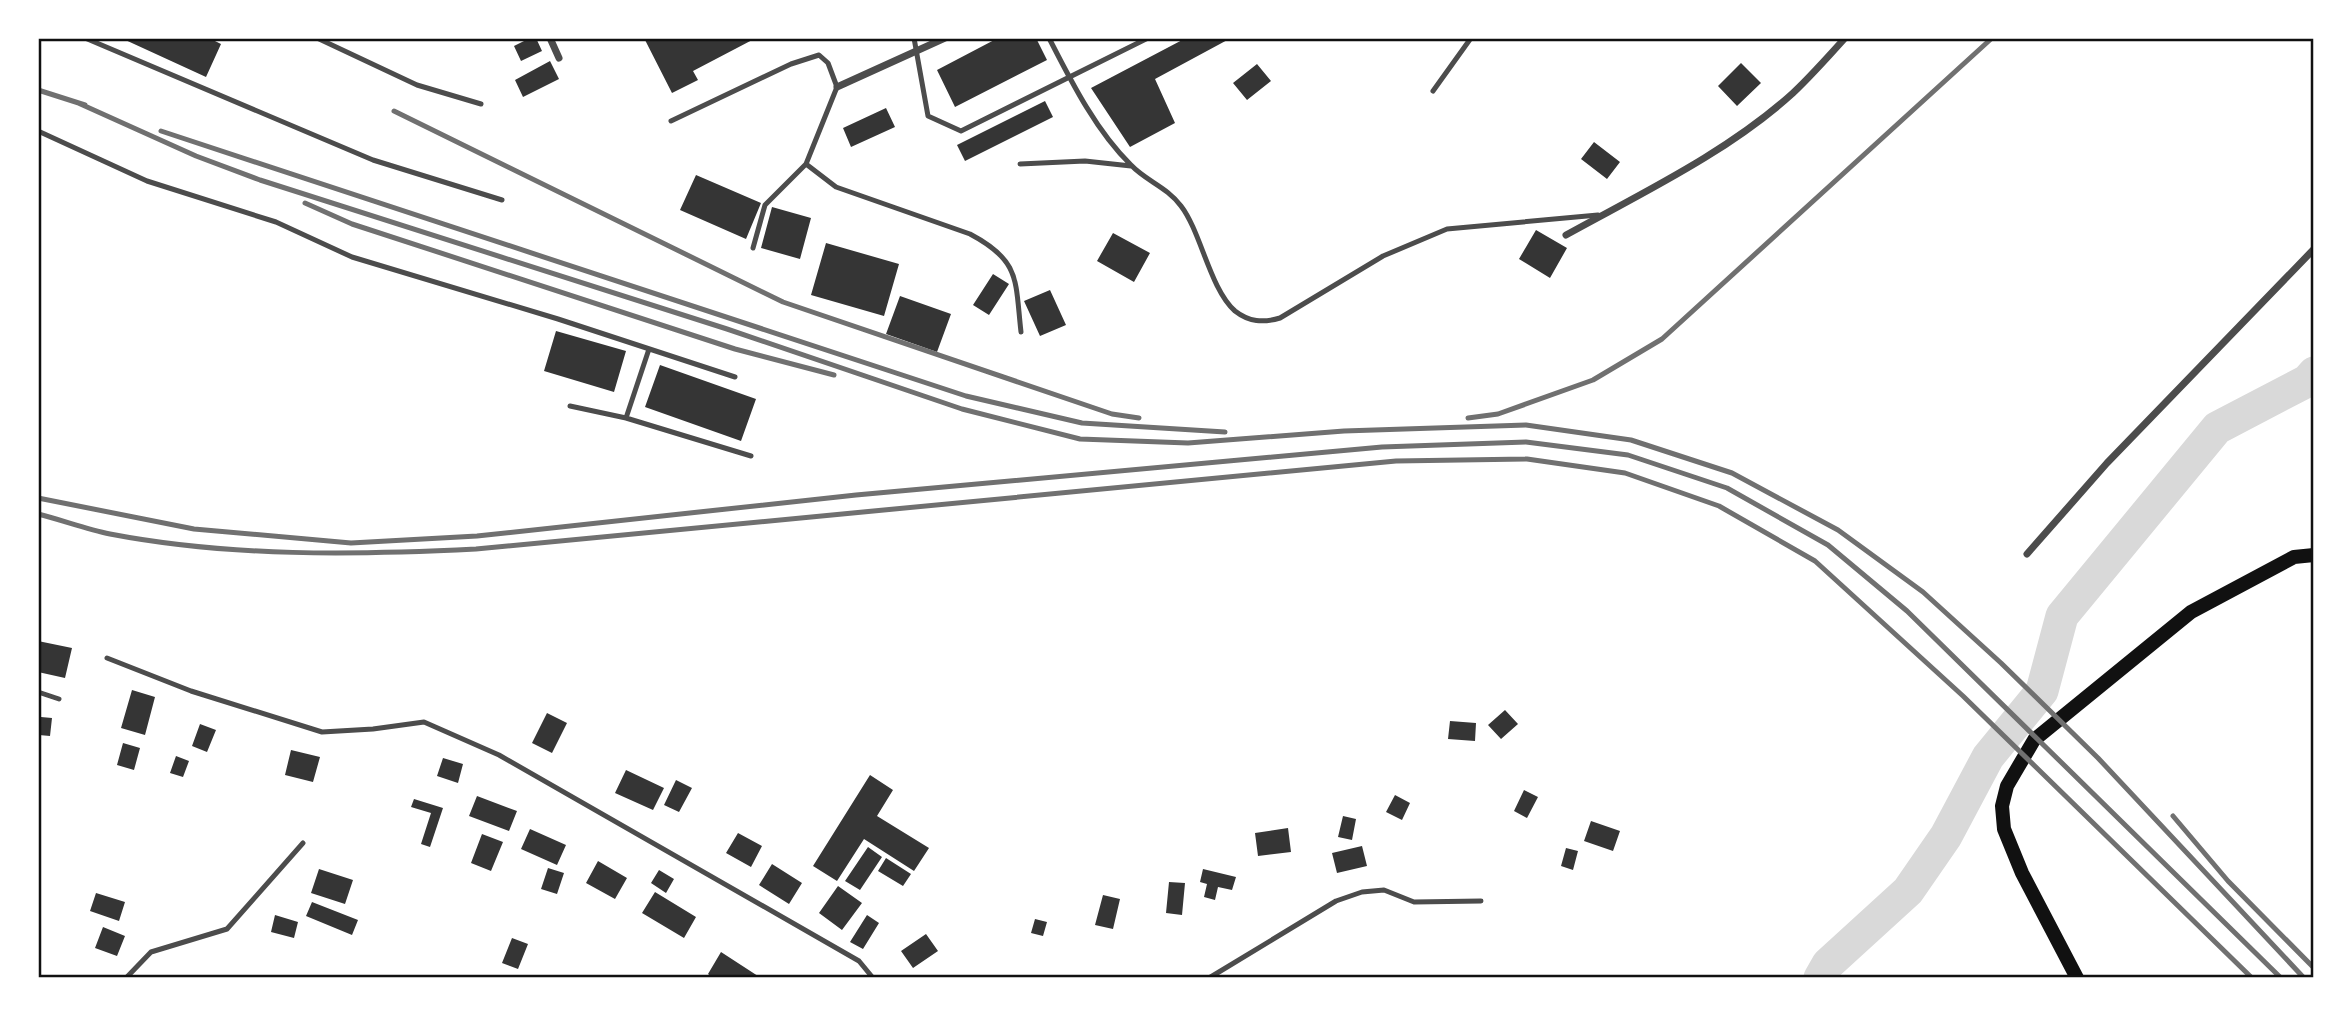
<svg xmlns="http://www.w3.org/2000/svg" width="2352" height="1016" viewBox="0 0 2352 1016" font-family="Rubik,sans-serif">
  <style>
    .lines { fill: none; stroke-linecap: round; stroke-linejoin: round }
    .river { stroke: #d9d9d9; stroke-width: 33 }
    .building { fill: #353535 }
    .service { stroke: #4c4c4c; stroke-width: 5 }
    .minor { stroke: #4c4c4c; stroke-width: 7 }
    .secondary { stroke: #111; stroke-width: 14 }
    .rail { stroke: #707070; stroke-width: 5 }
    .neatline { fill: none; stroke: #111; stroke-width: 2.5 }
  </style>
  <rect width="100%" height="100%" fill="#fff"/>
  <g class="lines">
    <path class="river" d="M1820,978L1828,964L1908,891L1946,836L1988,757L2042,691L2062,616L2217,428L2307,381L2314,373"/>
  </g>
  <path class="building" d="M121,38H209L221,44L206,77Z
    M530,38H536L542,51L521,61L514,46Z
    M644,38H756L693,71L698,80L672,93Z
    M998,38H1036L1047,60L955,107L937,70Z
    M1186,38H1231L1155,79L1175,123L1130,147L1091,88Z
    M550,61L559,79L523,97L515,80Z
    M1741,63L1761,83L1737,106L1718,86Z
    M1257,64L1271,81L1247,100L1233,83Z
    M1045,101L1053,117L965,161L957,145Z
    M886,108L895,127L851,147L843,128Z
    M1594,142L1620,162L1607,179L1581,159Z
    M696,175L761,203L746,239L680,210Z
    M772,207L811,218L800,259L761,248Z
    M1536,230L1567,248L1550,278L1519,259Z
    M1113,233L1150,253L1134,282L1097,261Z
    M826,243L899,264L884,316L811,295Z
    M993,274L1009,284L989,315L973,305Z
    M1050,290L1066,325L1040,336L1024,301Z
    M900,296L951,314L937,352L886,334Z
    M556,331L626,351L614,392L544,371Z
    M660,365L756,399L741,441L645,407Z
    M38,641L72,648L65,678L38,672Z
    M132,690L155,697L145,735L121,728Z
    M1505,710L1518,724L1501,739L1488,725Z
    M547,713L567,723L552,753L532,743Z
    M41,717L52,718L50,736L39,735Z
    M1450,721L1476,723L1475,741L1448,739Z
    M200,724L216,730L207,752L192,746Z
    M123,743L140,748L134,770L117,765Z
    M291,750L320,757L313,782L285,775Z
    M176,756L189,761L183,777L170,773Z
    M443,758L463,764L458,783L437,776Z
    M626,770L664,788L653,810L615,793Z
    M870,775L893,790L877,816L929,848L914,871L864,839L837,881L813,866Z
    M676,780L692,788L679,812L664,805Z
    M1524,790L1538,797L1527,818L1514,811Z
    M1395,795L1410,803L1402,820L1386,812Z
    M477,796L517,811L509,831L469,816Z
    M414,799L443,808L430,847L421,844L431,813L411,807Z
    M1343,816L1356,819L1352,840L1338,837Z
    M1591,821L1620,831L1613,851L1584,841Z
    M1288,828L1291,852L1258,856L1255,833Z
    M530,829L566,845L557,865L521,849Z
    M738,833L762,846L751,867L726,853Z
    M482,834L503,842L491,871L471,863Z
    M1362,846L1367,866L1337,873L1332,853Z
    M868,847L882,857L860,890L845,881Z
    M1566,848L1578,851L1573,870L1561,866Z
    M886,858L911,874L903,886L878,871Z
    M598,861L627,878L615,899L586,883Z
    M772,864L802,883L789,904L759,885Z
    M548,868L564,873L557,894L541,889Z
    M319,869L353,880L345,904L311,893Z
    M1203,869L1236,877L1232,890L1218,887L1215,900L1204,897L1207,884L1200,882Z
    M659,870L674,879L666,893L651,883Z
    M1169,882L1185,883L1182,915L1166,913Z
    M838,886L862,903L842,930L819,913Z
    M655,892L696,917L684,938L642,913Z
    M96,893L125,902L119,921L90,911Z
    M1103,895L1120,899L1113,929L1095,925Z
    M312,902L358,920L352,935L306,916Z
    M275,915L298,922L294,938L271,932Z
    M867,915L879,923L863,949L850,942Z
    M1035,919L1047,922L1043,936L1031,933Z
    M103,927L125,936L117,956L95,948Z
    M926,934L938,951L913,968L901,951Z
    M512,938L528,944L518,969L502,963Z
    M721,952L761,978H713L708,974Z"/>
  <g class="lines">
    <path class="service" d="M85,38L373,160L502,200
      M317,38L417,85L481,104
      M914,38L928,116L961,131L1148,38
      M1049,38C1071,81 1096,131 1131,165C1146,181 1167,187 1181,206C1201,232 1210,289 1235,311C1249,322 1263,323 1280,318L1383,256L1447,229L1598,215
      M1433,91L1471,38
      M671,121L791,64L819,55L828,63L837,87L806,164L836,187L970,234C1021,261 1015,280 1021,332
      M38,131L147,181L276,222L352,257L558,319L735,377
      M1020,164L1085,161L1131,166
      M753,248L765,205L806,164
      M570,406L626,418L751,456
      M626,418L649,349
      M107,658L191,691L322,732L373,729L424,722L499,755L859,961L873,978
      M38,692L59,699
      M126,978L151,952L227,929L303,843
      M1209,978L1336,901L1362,892L1384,890L1414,902L1481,901"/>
    <path class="minor" d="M550,38L559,58
      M837,87L945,38
      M1566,235C1642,193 1728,152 1793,93C1811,76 1828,57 1845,38
      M2027,554L2107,463L2314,249"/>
    <path class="secondary" d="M2077,978L2022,873L2004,829L2002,806L2007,786L2034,740L2191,612L2294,557L2314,555"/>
    <path class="rail" d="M38,90L85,105
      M76,102L196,156L260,180L727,329L962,409L1080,439L1188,443L1344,431L1526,425L1631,440L1732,473L1838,530L1923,592L2001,663L2098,758L2304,978
      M394,111L783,302L1112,414L1139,418
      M161,131L966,396L1082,423L1225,432
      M305,203L352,224L735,349L834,375
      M1468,418L1498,414L1593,380L1662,339L1992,38
      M38,498L194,529L351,543L477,536L856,495L1382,447L1526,442L1628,455L1727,488L1828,545L1907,611L2281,978
      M38,514C62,520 86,529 110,534C230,557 355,555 476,549L1396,461L1527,459L1625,473L1719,506L1815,561L1963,696L2252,978
      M2173,816L2228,881L2314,968"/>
  </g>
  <rect width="2352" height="1016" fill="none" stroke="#ffffff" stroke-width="80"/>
  <rect x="40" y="40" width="2272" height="936" class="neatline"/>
</svg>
